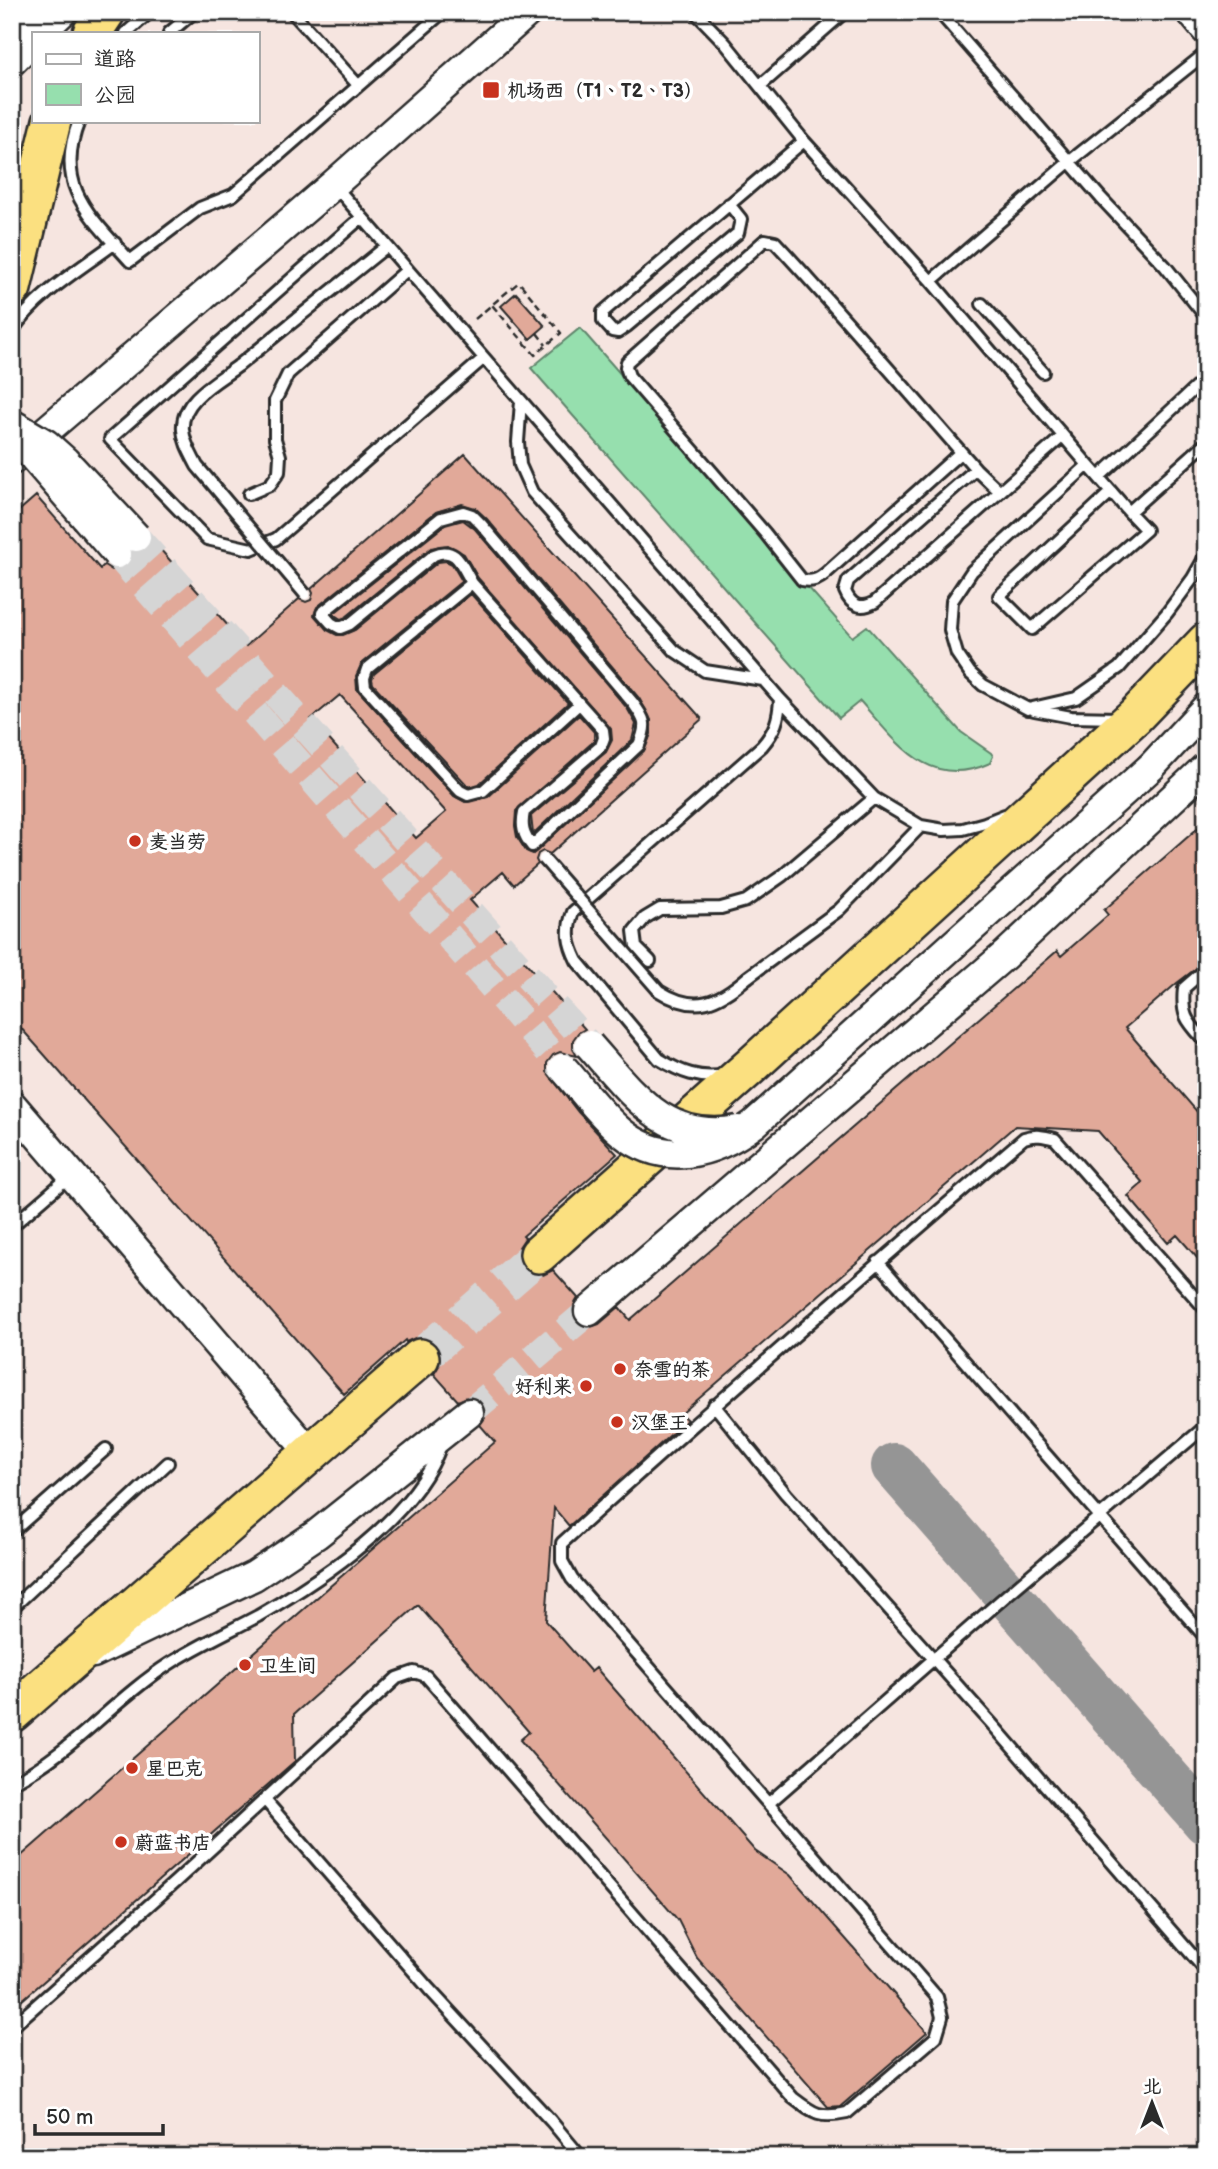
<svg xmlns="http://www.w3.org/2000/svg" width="1218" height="2169" viewBox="0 0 1218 2169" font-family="'Balsamiq Sans','LXGW WenKai TC',sans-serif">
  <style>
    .built { fill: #f6e5e0; fill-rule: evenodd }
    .green { fill: #96dfae; stroke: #60856c; stroke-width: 2 }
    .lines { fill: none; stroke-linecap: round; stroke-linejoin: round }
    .taxiway { stroke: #959595; stroke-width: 46 }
    .building { fill: #e1a999; stroke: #2b2b2b; stroke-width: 2; fill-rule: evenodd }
    .secondary-tunnel { stroke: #d5d5d5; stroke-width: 28; stroke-dasharray: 28 14; stroke-linecap: butt }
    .highway-tunnel { stroke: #d5d5d5; stroke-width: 37; stroke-dasharray: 37 18; stroke-linecap: butt }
    .lane-casing { stroke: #2b2b2b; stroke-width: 16 }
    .secondary-casing { stroke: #2b2b2b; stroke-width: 33 }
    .highway-casing { stroke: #2b2b2b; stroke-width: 42 }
    .path { stroke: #2b2b2b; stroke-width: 2.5; stroke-dasharray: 7 5; stroke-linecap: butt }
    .lane { stroke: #fff; stroke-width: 10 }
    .secondary { stroke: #fff; stroke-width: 28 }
    .highway { stroke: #fbe080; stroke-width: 37 }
    .lane-bridge-casing { stroke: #2b2b2b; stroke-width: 16; stroke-linecap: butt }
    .secondary-bridge-casing { stroke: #2b2b2b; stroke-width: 33; stroke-linecap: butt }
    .lane-bridge { stroke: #fff; stroke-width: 10 }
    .secondary-bridge { stroke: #fff; stroke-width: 28 }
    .poi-dot { fill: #c8321e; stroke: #fff; stroke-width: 2.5 }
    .labels { text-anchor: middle; stroke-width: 7; stroke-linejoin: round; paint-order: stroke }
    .poi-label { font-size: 19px; font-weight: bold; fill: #2b2b2b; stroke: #fff; text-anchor: start }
  </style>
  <rect width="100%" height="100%" fill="#fff"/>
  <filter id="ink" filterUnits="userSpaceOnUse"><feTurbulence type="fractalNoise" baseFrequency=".0143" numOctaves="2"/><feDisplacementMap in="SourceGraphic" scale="14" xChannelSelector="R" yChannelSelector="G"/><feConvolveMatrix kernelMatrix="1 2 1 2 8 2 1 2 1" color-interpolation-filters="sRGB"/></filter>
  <g filter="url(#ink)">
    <path class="built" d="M12,12H1206V2157H12ZM33,33H257V121H33Z"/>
    <path class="green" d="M580,328L852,637L867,626L961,732L991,753L993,756L990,763C928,791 897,742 860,701L839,718L531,368Z"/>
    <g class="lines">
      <path class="taxiway" d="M894,1466L1206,1822"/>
    </g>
    <path class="building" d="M516,293L545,326L530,339L501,306Z
      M465,454L702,719L550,854L543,851L538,854L536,860L538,864L514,885L503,872L470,900L585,1029L578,1033L573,1040V1049L577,1056L560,1052L553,1055L547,1063V1072L578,1112L617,1154L523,1236L525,1238L519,1247L518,1258L523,1267L532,1274L543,1275L553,1270L578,1298L574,1305L573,1313L576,1321L583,1326L591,1327L599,1324L619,1307L630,1320L1057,951L1061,956L1108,915L1104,910L1206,821V961L1177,983L1125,1028L1206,1122V1268L1177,1235L1168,1243L1128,1196L1143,1183L1098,1131L1015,1126L681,1414L687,1420L569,1526L554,1508L546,1621L591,1672L596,1668L755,1851L790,1875L927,2032L841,2106L828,2107L697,1958L678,1920L520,1740L529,1732L418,1605L294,1714L295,1761L12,2009V1864L495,1442L480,1425L485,1418V1411L482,1402L474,1397H467L458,1401L434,1374L440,1364V1353L435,1344L426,1338H415L406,1342L405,1340L344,1394L12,1018V517L36,496L100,569L104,565L112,570H119L127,567L132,560L133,553L147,550L152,540L246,646L299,599L306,602L311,600L313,593L311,589ZM462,504L475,508L487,519L639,698L651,720V734L644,751L533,854L526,851L517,837L515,826L516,811L594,741L595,733L579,715L488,797L465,802L454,796L357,689L356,676L362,663L462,581L452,564L446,561L438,562L355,630L343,635H337L327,630L314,615L317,607L436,512ZM340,695L446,812L416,838L311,719Z
      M463,520L475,529L627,708L636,724L632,740L533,834L531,816L606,752L612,740L611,729L478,578L464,554L448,545L431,548L346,617L341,619L333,614L445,525Z
      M471,594L568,703L479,784L469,787L373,684L372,679L374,674Z"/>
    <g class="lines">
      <path class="secondary-tunnel" d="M136,537L589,1045
        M117,554L563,1068
        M469,1413L589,1311"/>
      <path class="highway-tunnel" d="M420,1358L539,1254"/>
      <defs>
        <path id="lane" d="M292,12L358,85
          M695,12L725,43L804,141L603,312V321L612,331L618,332L627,326L738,233L741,219L729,204
          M939,12L1101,198L1165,266L1206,317
          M126,33L150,12
          M169,33L194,12
          M1206,53L1069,162L931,281L1088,465L972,571L952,601L950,630L957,654L970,673L983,685L1028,709L1076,698L1119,668L1167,613L1193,578L1206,555
          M760,86L840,16L837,12
          M79,121C53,186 90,216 130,261L200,208L233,195L443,12
          M804,141L931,281
          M335,186L780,699L874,798L921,826L944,830L963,829L985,823L1005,815
          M362,217L110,439L207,539L251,549L276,539L484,358
          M982,304L1043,372
          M12,331C37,294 79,270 115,243
          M238,366L387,246
          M521,401L518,442L520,465L532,492L675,651L705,671L763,680
          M961,452L826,573C818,580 812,582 802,580L765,533L629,376L626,367L627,362L765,240L775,242C844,316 909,393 976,469L848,581L845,591C851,606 861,610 875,602L1063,436
          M1088,465L1129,512L1206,443
          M976,469L999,491
          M1099,477L1206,378
          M1111,492L999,596L1032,629L1146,530L1129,512
          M249,494L270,485L279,472L280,456L275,439V401L288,374L407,270
          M463,512L472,515L481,524L633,703C645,720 648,724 639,745L532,846C523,835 521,826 524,812L601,746L604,738L603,730L472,583C462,566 456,545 434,555L350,624L340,628L331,623L322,613L441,518Z
          M472,583L367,669L364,678L365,687L460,791L468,795L483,791L579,704
          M1034,710L1071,717L1119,718
          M650,961L636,947L634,931L645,918L660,909L721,908L746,901L782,876L874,798
          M1206,969L1184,988C1181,1017 1187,1021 1206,1042
          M748,977L839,910L921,826
          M725,1075C700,1080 680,1072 659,1059L577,961C568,943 566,930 573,912L762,746C775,731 779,719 780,699
          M12,1226L71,1175
          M878,1262L1206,1638
          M714,1405L786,1494L992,1724L1206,1971
          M12,1532L106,1449
          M12,1608L168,1463
          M12,1783C72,1753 113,1700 169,1664C197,1646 228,1632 258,1616C322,1579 415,1518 441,1445
          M265,1800L429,1989L551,2121L581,2157
          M769,1803L1007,1595L1206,1426
          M12,2027L175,1882L397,1678L414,1672L426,1676L793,2098C814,2114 820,2119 847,2113L936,2037L942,2017L937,1997L572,1579L562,1561V1543C714,1405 868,1271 1024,1138C1035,1134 1044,1136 1055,1139L1206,1310"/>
        <path id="secondary" d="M1191,12L1206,30
          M40,33L62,12
          M12,36L38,12
          M12,61L33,40
          M12,460L334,184L528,12
          M1151,767L1206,708
          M12,1105L310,1453
          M589,1311L1005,955L1206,767
          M93,1653L254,1576L317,1534L469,1413"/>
        <path id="highway" d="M92,33L106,12
          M12,288L52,121
          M539,1254L751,1066L1135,716L1206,642
          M12,1713L420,1358"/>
      </defs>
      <use href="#lane" class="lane-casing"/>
      <use href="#secondary" class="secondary-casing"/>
      <use href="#highway" class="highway-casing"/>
      <path class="path" d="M475,319L519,282L561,333L535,355L492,305
        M537,333L546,345"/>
      <use href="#lane" class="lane"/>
      <use href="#secondary" class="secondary"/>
      <use href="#highway" class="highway"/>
      <defs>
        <path id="lane-bridge" d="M238,366C218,381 180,400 183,430C184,443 191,454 197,466L305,594
          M544,859L659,991C695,1014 718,1003 748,977"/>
        <path id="secondary-bridge" d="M12,424L46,444L65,461L136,537
          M16,437L117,554
          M589,1045C632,1093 665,1144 738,1130
          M563,1068C582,1089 599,1114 621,1132C665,1168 713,1154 754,1124L1151,767"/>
      </defs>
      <use href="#lane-bridge" class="lane-bridge-casing"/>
      <use href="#secondary-bridge" class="secondary-bridge-casing"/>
      <use href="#lane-bridge" class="lane-bridge"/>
      <use href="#secondary-bridge" class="secondary-bridge"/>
    </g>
  </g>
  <g class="poi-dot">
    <rect x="482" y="81" width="18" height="18" rx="3.5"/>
    <circle cx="135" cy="841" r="7"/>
    <circle cx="620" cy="1369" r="7"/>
    <circle cx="586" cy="1386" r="7"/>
    <circle cx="617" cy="1422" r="7"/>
    <circle cx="245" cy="1665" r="7"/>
    <circle cx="132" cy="1768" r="7"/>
    <circle cx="121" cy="1842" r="7"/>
  </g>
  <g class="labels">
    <g class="poi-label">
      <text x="507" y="97">机场西（T1、T2、T3）</text>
      <text x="149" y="848">麦当劳</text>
      <text x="634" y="1376">奈雪的茶</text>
      <text x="572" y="1393" text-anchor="end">好利来</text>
      <text x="631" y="1429">汉堡王</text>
      <text x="259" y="1672">卫生间</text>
      <text x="146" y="1775">星巴克</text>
      <text x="135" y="1849">蔚蓝书店</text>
    </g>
  </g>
  <rect width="1218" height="2169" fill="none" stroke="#fff" stroke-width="42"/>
  <rect x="21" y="21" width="1176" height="2127" fill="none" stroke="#2b2b2b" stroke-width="2.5" filter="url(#ink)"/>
  <rect x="32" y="32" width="228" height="91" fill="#ffffff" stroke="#aaaaaa" stroke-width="2"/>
  <rect x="46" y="54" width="35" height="10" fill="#ffffff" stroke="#aaaaaa" stroke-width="2"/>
  <text x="94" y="66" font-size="21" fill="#2b2b2b">道路</text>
  <rect x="46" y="84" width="35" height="21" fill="#96dfae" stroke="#aaaaaa" stroke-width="2"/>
  <text x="94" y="102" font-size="21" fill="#2b2b2b">公园</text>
  <g transform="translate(1152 2103)" stroke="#ffffff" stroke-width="5" paint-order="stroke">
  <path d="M0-5L12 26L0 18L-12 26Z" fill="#2b2b2b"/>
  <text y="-10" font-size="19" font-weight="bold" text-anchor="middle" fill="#2b2b2b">北</text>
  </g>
  <path d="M35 2124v10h128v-10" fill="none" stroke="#2b2b2b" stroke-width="3.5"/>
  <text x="46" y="2124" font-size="21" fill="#2b2b2b" stroke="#ffffff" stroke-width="5" paint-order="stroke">50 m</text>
</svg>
